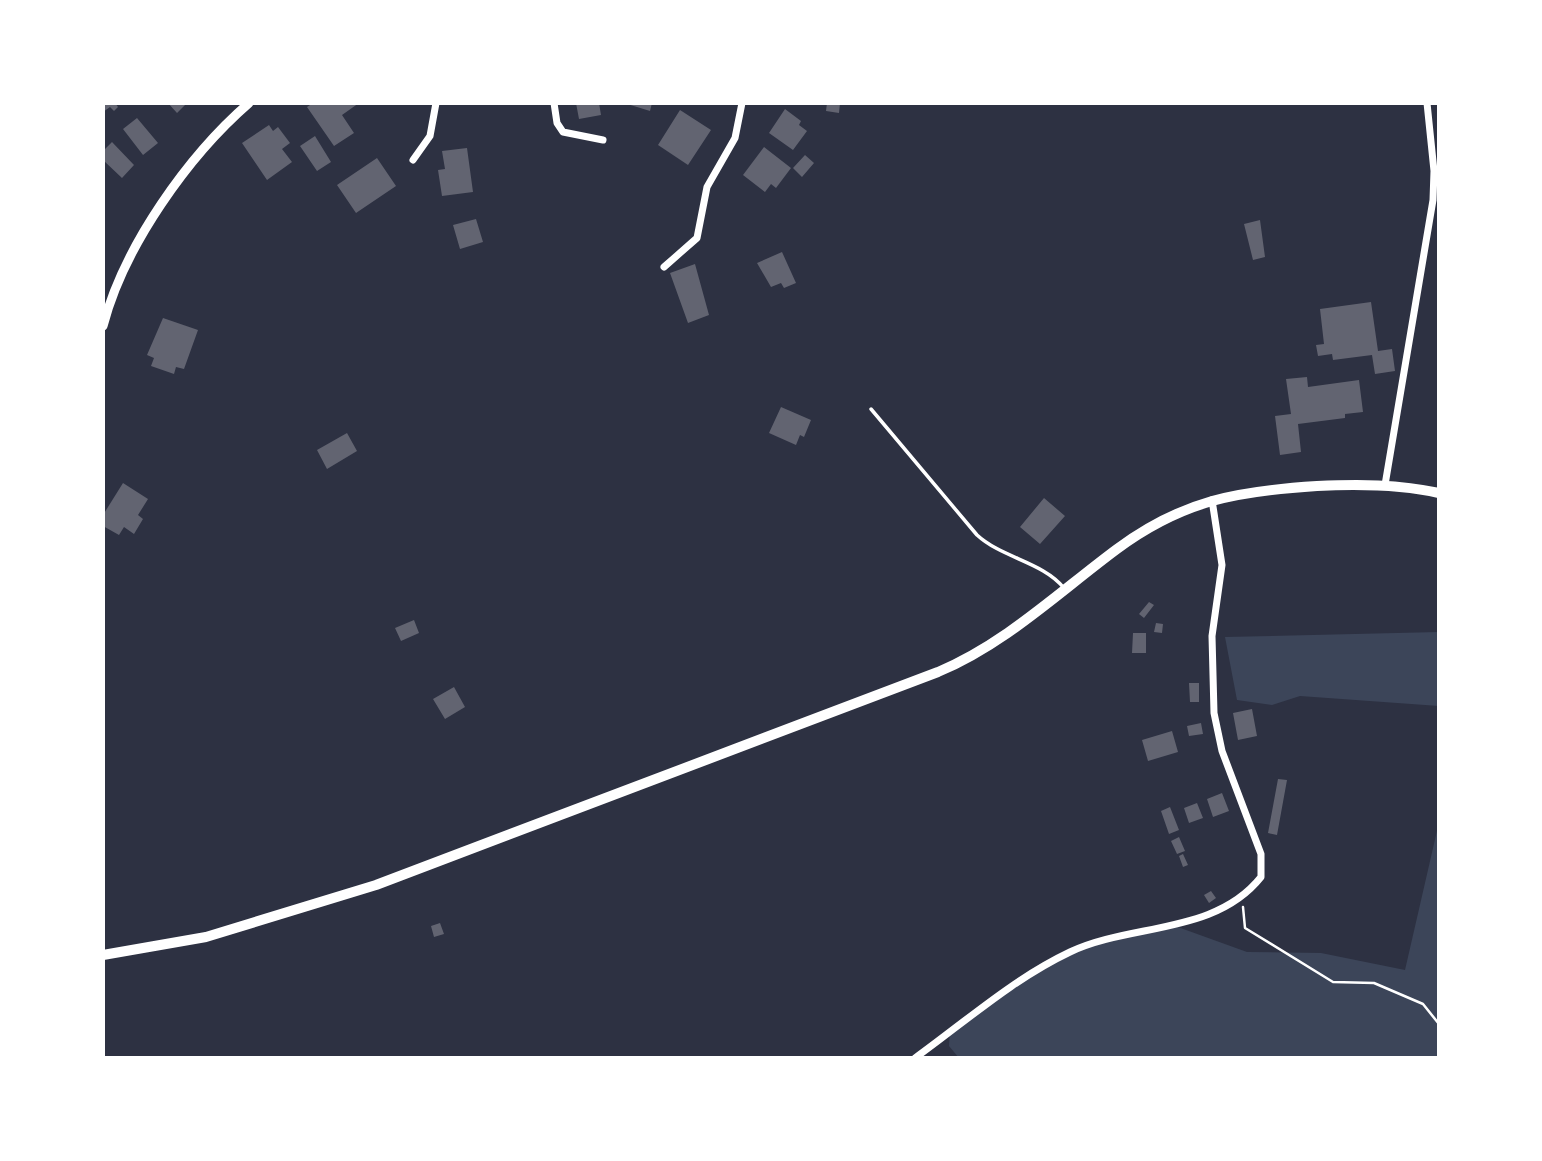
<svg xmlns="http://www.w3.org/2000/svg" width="1542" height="1161" viewBox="0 0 1542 1161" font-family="'Alegreya Sans',sans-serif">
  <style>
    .green { fill: #3c4559 }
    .building { fill: #626471 }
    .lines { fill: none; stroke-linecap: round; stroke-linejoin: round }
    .path { stroke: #fff; stroke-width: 2.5 }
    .service { stroke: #fff; stroke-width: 3.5 }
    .minor { stroke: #fff; stroke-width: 7 }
    .tertiary { stroke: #fff; stroke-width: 9 }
    .secondary { stroke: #fff; stroke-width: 10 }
  </style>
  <rect width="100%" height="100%" fill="#2d3142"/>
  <path class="green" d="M1439,632V706L1300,696L1272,705L1237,700L1225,637Z
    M1439,822V1058H959L949,1046L950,1031L968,1014L1072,947L1175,926L1247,952L1321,953L1405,970Z"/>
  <path class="building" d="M103,103H115L118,107L114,111L110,107L103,112Z
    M168,103H187L177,113Z
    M313,103H359L342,115L354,133L334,146L307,107Z
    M576,103H599L601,115L579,119Z
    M624,103H652L650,111Z
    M827,103H840L839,113L826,111Z
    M785,109L801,121L799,125L807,131L793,150L769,133Z
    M680,110L711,130L688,165L658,145Z
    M137,118L158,143L143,155L123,129Z
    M269,125L273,131L278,127L290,143L282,149L292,162L267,180L242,143Z
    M315,136L331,162L317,171L300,146Z
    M112,142L134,165L122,178L103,160V151Z
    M764,147L791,168L776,188L771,184L765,192L743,175Z
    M467,148L473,192L442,196L438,170L445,169L442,151Z
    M805,155L814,163L802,177L793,168Z
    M377,158L396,186L356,213L337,185Z
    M476,219L483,242L460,249L453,225Z
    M1260,220L1265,257L1253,260L1244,224Z
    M782,252L796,283L784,288L781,283L771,287L757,263Z
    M695,264L709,315L688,323L670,273Z
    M1371,302L1378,351L1392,349L1395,371L1375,374L1372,355L1333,360L1332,354L1318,356L1316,345L1324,344L1320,309Z
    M163,318L198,330L184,369L176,367L174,374L151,366L154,358L147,355Z
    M1307,377L1308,387L1359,380L1363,412L1345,414V418L1298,424L1301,452L1280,455L1275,416L1291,414L1286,379Z
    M781,407L811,420L804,437L800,435L796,445L769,433Z
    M347,433L357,451L327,469L317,450Z
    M123,483L148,499L138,515L143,519L134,534L124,527L119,535L103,526V515Z
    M1044,498L1065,516L1040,544L1020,527Z
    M1149,602L1154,605L1144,618L1139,614Z
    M414,620L419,633L401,641L395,628Z
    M1156,623L1163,624L1162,633L1154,632Z
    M1133,633H1146V653H1132Z
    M1189,683H1199V702H1190Z
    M454,687L465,707L445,719L433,699Z
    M1252,709L1257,736L1238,740L1233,713Z
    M1201,723L1203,734L1189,736L1187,726Z
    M1172,731L1178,752L1148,761L1142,740Z
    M1278,779L1287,780L1277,835L1268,833Z
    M1222,793L1229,811L1213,817L1207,799Z
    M1197,803L1203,818L1189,823L1184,808Z
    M1170,807L1179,830L1169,834L1161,811Z
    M1179,837L1185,851L1177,854L1171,841Z
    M1183,854L1188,865L1183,867L1179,856Z
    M1211,891L1216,898L1209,903L1204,895Z
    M440,923L444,934L434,937L431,926Z"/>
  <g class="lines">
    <path class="path" d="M1243,907L1245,928L1333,982L1374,983L1423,1004L1439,1024"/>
    <path class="service" d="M871,409L977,535C1002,558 1043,562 1064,588"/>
    <path class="minor" d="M554,103L557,123L563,132L603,140
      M413,160L430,136L436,103
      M664,267L697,238L707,187L735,138L742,103
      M1385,485L1433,200L1434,171L1427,103
      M915,1058C965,1022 1013,979 1070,952C1131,923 1215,935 1261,877V854L1222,751L1214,713L1212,636L1222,565L1212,500"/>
    <path class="tertiary" d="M103,326C124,246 188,156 249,103"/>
    <path class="secondary" d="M103,955L206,937L376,885L938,672C1005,644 1059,592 1117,549C1183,500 1238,491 1317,486C1358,484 1399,484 1439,493"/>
  </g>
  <rect width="1542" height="1161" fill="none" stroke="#ffffff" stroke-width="210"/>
</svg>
